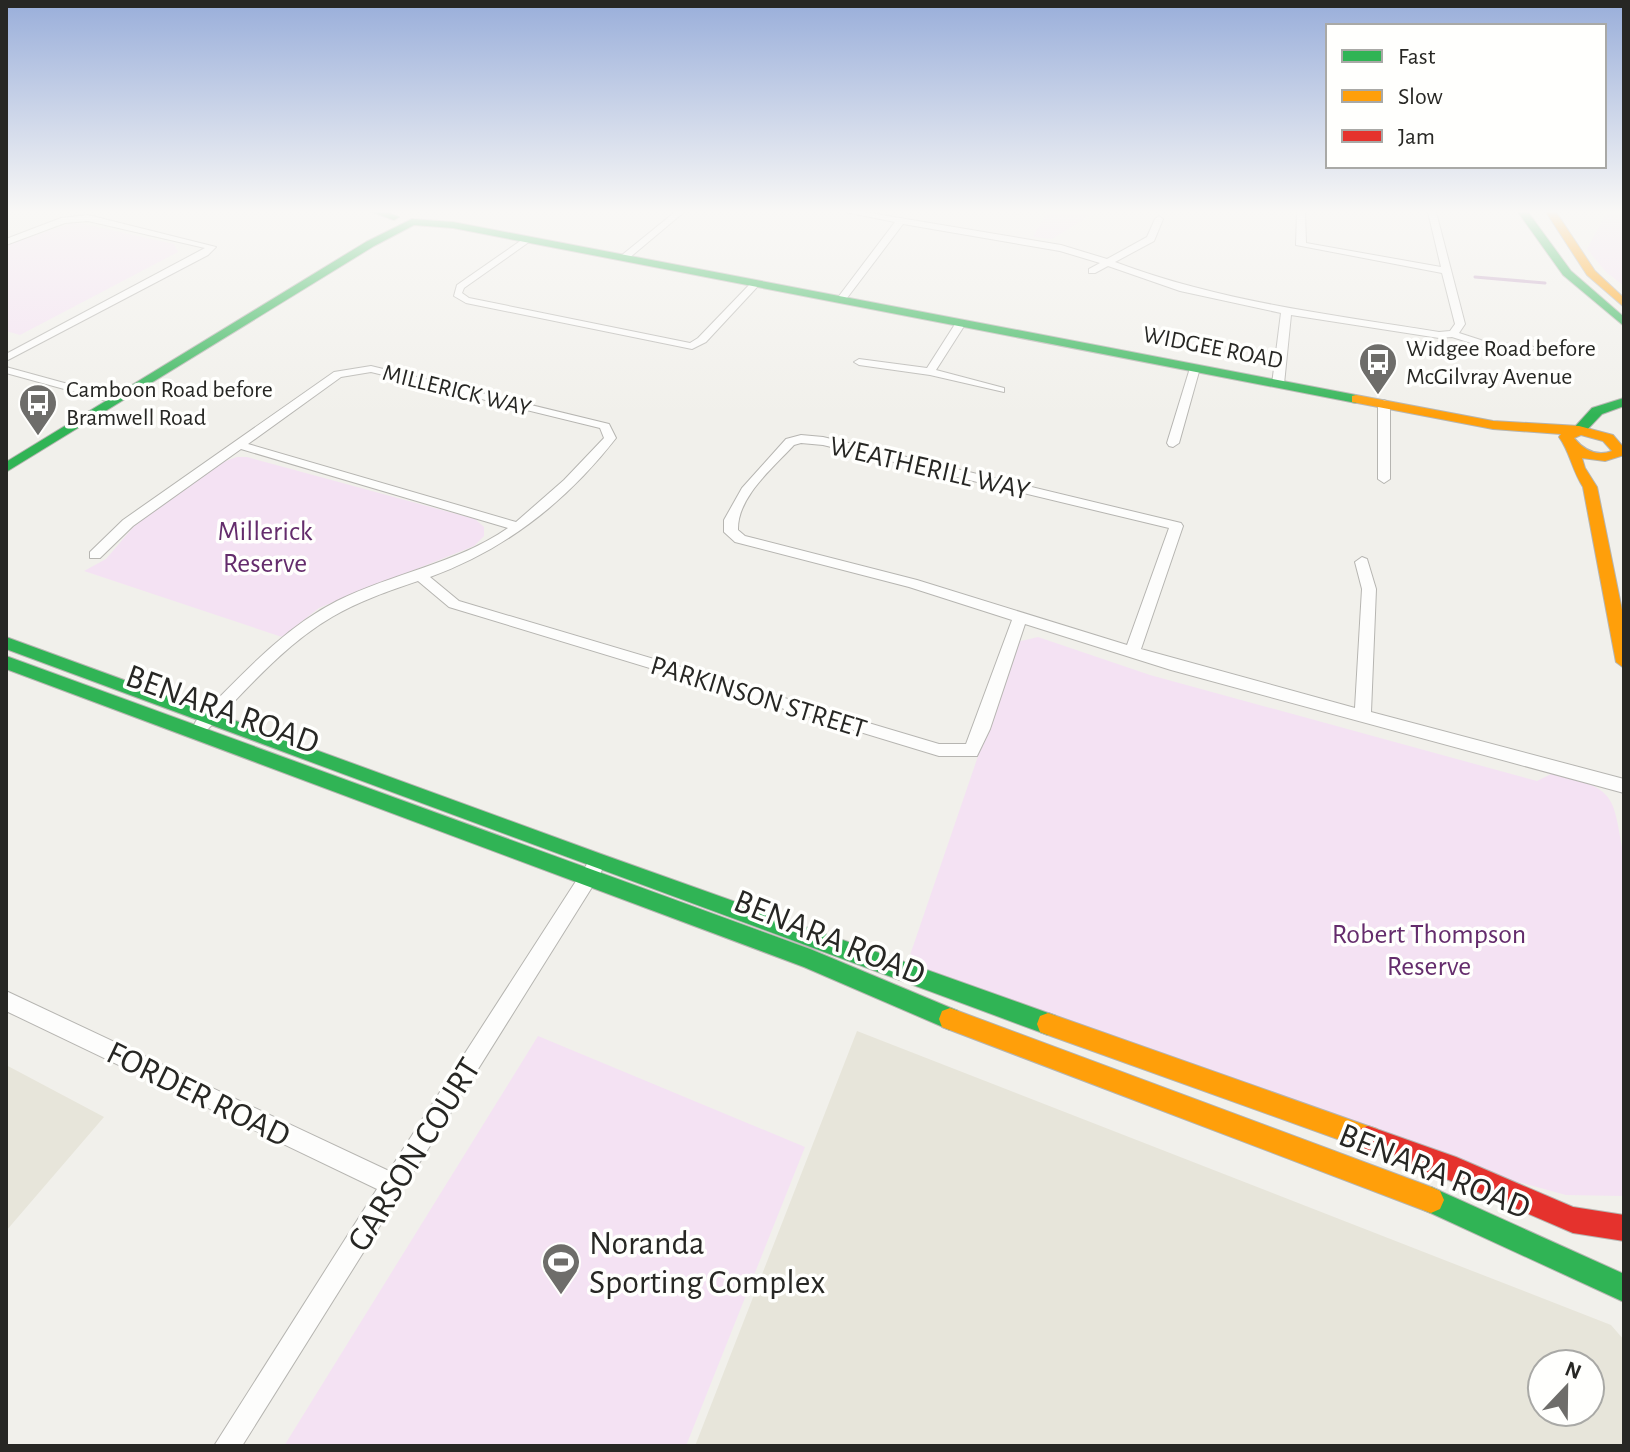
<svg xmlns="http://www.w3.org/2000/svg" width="1630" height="1452" viewBox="0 0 1630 1452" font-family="'Alegreya Sans',sans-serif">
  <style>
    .built { fill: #e7e5da; fill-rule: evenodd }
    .green { fill: #f4e2f3 }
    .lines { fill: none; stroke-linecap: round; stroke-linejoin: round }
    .stream { stroke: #c4a4c6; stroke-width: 3 }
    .street-casing { stroke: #b6b5b1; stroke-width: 2 }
    .fast-casing { stroke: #b6b5b1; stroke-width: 2 }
    .slow-casing { stroke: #b6b5b1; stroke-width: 2 }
    .jam-casing { stroke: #b6b5b1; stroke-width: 2 }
    .street { fill: #fdfdfc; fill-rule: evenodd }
    .fast { fill: #30b455; fill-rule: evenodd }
    .slow { fill: #ff9f0a; fill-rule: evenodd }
    .jam { fill: #e5322d; fill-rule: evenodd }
    .labels { text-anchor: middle; stroke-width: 7; stroke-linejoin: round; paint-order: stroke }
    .far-street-label { font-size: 24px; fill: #272724; stroke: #fffffd }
    .far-poi-label { font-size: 24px; fill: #272724; stroke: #fffffd; text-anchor: start }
    .street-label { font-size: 28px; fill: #272724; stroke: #fffffd }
    .park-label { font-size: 28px; fill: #642c6c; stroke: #fffffd }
    .near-street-label { font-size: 34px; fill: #272724; stroke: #fffffd }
    .near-poi-label { font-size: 34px; fill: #272724; stroke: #fffffd; text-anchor: start }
  </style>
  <rect width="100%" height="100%" fill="#f1f0eb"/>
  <path class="built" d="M857,1031L1611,1325L1624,1340V1446H695ZM1542,1364H1590V1412H1542Z
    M6,1065L104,1117L6,1231Z"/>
  <path class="green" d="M1047,212H1096L1052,239L1033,237Z
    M1607,212H1624V286L1606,272L1587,249Z
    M75,222L174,244L178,252L20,335L6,331V245Z
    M237,457H247L475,519L484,527V536L474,546L319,608L282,637L84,571L106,559L135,525L223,462Z
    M1038,637L1150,675L1537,781L1553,773C1618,790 1612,794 1624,857V1196L1566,1195L1504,1178L907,964L1017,642Z
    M538,1036L805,1147L686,1446H284Z"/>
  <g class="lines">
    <path class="stream" d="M1475,277L1545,283"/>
    <defs>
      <path id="street" d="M675,212H684L628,259H622V255Z
        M845,212H864L1061,245L1107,259L1147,237L1155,219L1159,216L1163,219L1154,241L1115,262C1221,302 1328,314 1439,332L1450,331L1455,324L1442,273L1296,245L1297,212H1305L1306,243L1441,267L1428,212H1436L1465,324L1459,333L1490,343L1530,345L1535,348L1530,351L1490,349L1452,337L1439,338L1291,315L1284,384L1278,387L1272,384L1281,313L1180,291L1108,266L1095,273H1089V269L1100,263L1060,251L903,224L844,302L841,303L836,300L895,222Z
        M88,215L216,247L208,255L6,361V354L205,248L88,221L65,223L6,245V239L61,218Z
        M526,237L529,238V242L464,288L462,293L469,298L690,343L698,338L751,283L759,285L706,342L692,349L466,303L454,296L457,285Z
        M961,320L966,323L936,370L1004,388V392L930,375L859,365L854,362L859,359L927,368L957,321Z
        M1195,365L1200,368L1179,443L1173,447L1169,446L1167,443L1190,368Z
        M371,366L609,424L616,438C567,501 505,550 430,577L459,601L939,744H966L1012,620L909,587L735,542L724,532V520L742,488L786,439L801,435L823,437L1181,523L1183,526L1141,649L1355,708L1362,589L1355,562L1362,557L1367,559L1376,589L1371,712L1624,779V793L1171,670L1025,624L990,729L977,756H939L449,607L418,581C389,591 359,601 332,617C284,645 246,690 208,729H196L194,725L196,721C240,677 282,629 337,601C393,573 456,564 508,528L241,449L133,526L100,558H90V552L123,520L334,372ZM371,372L600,428L604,438L564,480L516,522L248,444L341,377ZM801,443L823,445L1169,528L1127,645L917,580L745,536L738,530C737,497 773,468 794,445Z
        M6,367L119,398L121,400L115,403L6,373Z
        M1384,400L1390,403V479L1384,483L1378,479V403Z
        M593,862L599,864L602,870L599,876L242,1446H214L377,1189L6,1011V991L389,1171L587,864Z"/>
      <path id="fast" d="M372,212H387L399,217L394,220Z
        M1518,212H1528L1571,271L1624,317V326L1563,275Z
        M412,219L453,222L1356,395L1362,399L1356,403L453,228L414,225L374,246L6,472V462L366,242Z
        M1624,398V406L1602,414L1584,433H1574L1572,430L1592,408Z
        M6,637L601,854L1048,1013L1056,1016L1059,1024L1056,1032L1048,1035L6,649Z
        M6,656L810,949L958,1011L961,1019L958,1027L950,1030L804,967L6,669Z
        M1431,1187L1624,1274V1302L1422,1209L1418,1200L1422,1191Z"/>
      <path id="slow" d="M1546,212H1556L1595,271L1624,298V307L1587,275Z
        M1356,395L1493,421L1579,426L1613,435L1624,448V455L1605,461L1582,458L1585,468L1597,487L1624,620V668L1616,662L1583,487C1572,470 1570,452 1559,437L1561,434L1493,429L1352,402V396ZM1581,435L1603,441L1612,451C1596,457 1584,450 1574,438Z
        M950,1008L1431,1187L1440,1191L1444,1200L1440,1209L1431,1213L950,1030L942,1027L939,1019L942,1011Z
        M1048,1013L1368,1126L1377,1129L1380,1138L1377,1147L1368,1150L1048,1035L1040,1032L1037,1024L1040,1016Z"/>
      <path id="jam" d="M1368,1126L1456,1157L1573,1207L1624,1215V1241L1573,1233L1454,1182L1359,1147L1356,1138L1359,1129Z"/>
    </defs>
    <use href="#street" class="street-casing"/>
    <use href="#fast" class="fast-casing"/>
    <use href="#slow" class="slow-casing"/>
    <use href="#jam" class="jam-casing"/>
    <use href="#street" class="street"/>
    <use href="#fast" class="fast"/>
    <use href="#slow" class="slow"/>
    <use href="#jam" class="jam"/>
  </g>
  <linearGradient id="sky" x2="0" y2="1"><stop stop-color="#99aeda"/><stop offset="0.51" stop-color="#f9f8f6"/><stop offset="1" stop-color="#f9f8f6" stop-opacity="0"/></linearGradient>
  <rect width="1630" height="415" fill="url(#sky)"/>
  <defs>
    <symbol id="bus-pin" viewBox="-11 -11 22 30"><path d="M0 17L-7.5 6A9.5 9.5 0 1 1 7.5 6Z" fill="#6e6d6a" stroke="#fffffd"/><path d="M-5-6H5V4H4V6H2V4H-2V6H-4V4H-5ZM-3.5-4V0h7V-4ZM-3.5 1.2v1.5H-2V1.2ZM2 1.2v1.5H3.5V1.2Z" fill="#fff"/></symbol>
    <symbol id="stadium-pin" viewBox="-11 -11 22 30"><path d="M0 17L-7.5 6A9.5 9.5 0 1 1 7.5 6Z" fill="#6e6d6a" stroke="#fffffd"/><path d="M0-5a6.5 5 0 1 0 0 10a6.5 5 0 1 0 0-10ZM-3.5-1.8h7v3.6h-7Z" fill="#fff"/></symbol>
  </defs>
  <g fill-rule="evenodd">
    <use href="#bus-pin" x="1356" y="340" width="44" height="60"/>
    <use href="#bus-pin" x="16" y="381" width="44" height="60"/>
    <use href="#stadium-pin" x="539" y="1240" width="44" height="60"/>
  </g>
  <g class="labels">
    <g class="far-street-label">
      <text transform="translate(1213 347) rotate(11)" y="8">WIDGEE ROAD</text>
      <text transform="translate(457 390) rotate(14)" y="8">MILLERICK WAY</text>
    </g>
    <g class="far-poi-label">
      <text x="1406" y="356">Widgee Road before<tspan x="1406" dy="28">McGilvray Avenue</tspan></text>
      <text x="66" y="397">Camboon Road before<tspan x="66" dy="28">Bramwell Road</tspan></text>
    </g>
    <g class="street-label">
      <text transform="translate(930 467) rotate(13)" y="10">WEATHERILL WAY</text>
      <text transform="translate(759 696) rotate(17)" y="10">PARKINSON STREET</text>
    </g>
    <g class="park-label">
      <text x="265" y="540">Millerick<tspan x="265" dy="32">Reserve</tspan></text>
      <text x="1429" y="943">Robert Thompson<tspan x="1429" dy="32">Reserve</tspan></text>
    </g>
    <g class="near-street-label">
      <text transform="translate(223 708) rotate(20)" y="12">BENARA ROAD</text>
      <text transform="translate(830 936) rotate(22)" y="12">BENARA ROAD</text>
      <text transform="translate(199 1093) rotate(26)" y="12">FORDER ROAD</text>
      <text transform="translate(413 1154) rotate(-58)" y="12">GARSON COURT</text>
      <text transform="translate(1435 1170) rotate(22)" y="12">BENARA ROAD</text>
    </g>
    <g class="near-poi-label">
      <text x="589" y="1254">Noranda<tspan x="589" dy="39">Sporting Complex</tspan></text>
    </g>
  </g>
  <rect width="1630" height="1452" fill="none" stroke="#272724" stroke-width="16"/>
  <rect x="1326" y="24" width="280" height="144" fill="#fffffd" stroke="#a9a9a6" stroke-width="2"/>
  <rect x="1342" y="50" width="40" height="12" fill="#30b455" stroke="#a9a9a6" stroke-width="2"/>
  <text x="1398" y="64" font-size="24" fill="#272724">Fast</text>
  <rect x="1342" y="90" width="40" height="12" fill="#ff9f0a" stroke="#a9a9a6" stroke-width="2"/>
  <text x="1398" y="104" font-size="24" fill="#272724">Slow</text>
  <rect x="1342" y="130" width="40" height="12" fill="#e5322d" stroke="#a9a9a6" stroke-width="2"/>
  <text x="1398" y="144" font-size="24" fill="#272724">Jam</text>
  <g transform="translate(1566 1388) rotate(22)"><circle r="38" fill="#fffffd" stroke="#a9a9a6" stroke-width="2"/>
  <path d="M0-6L14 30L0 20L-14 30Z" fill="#6e6d6a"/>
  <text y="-12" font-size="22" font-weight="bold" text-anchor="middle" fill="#272724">N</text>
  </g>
</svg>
